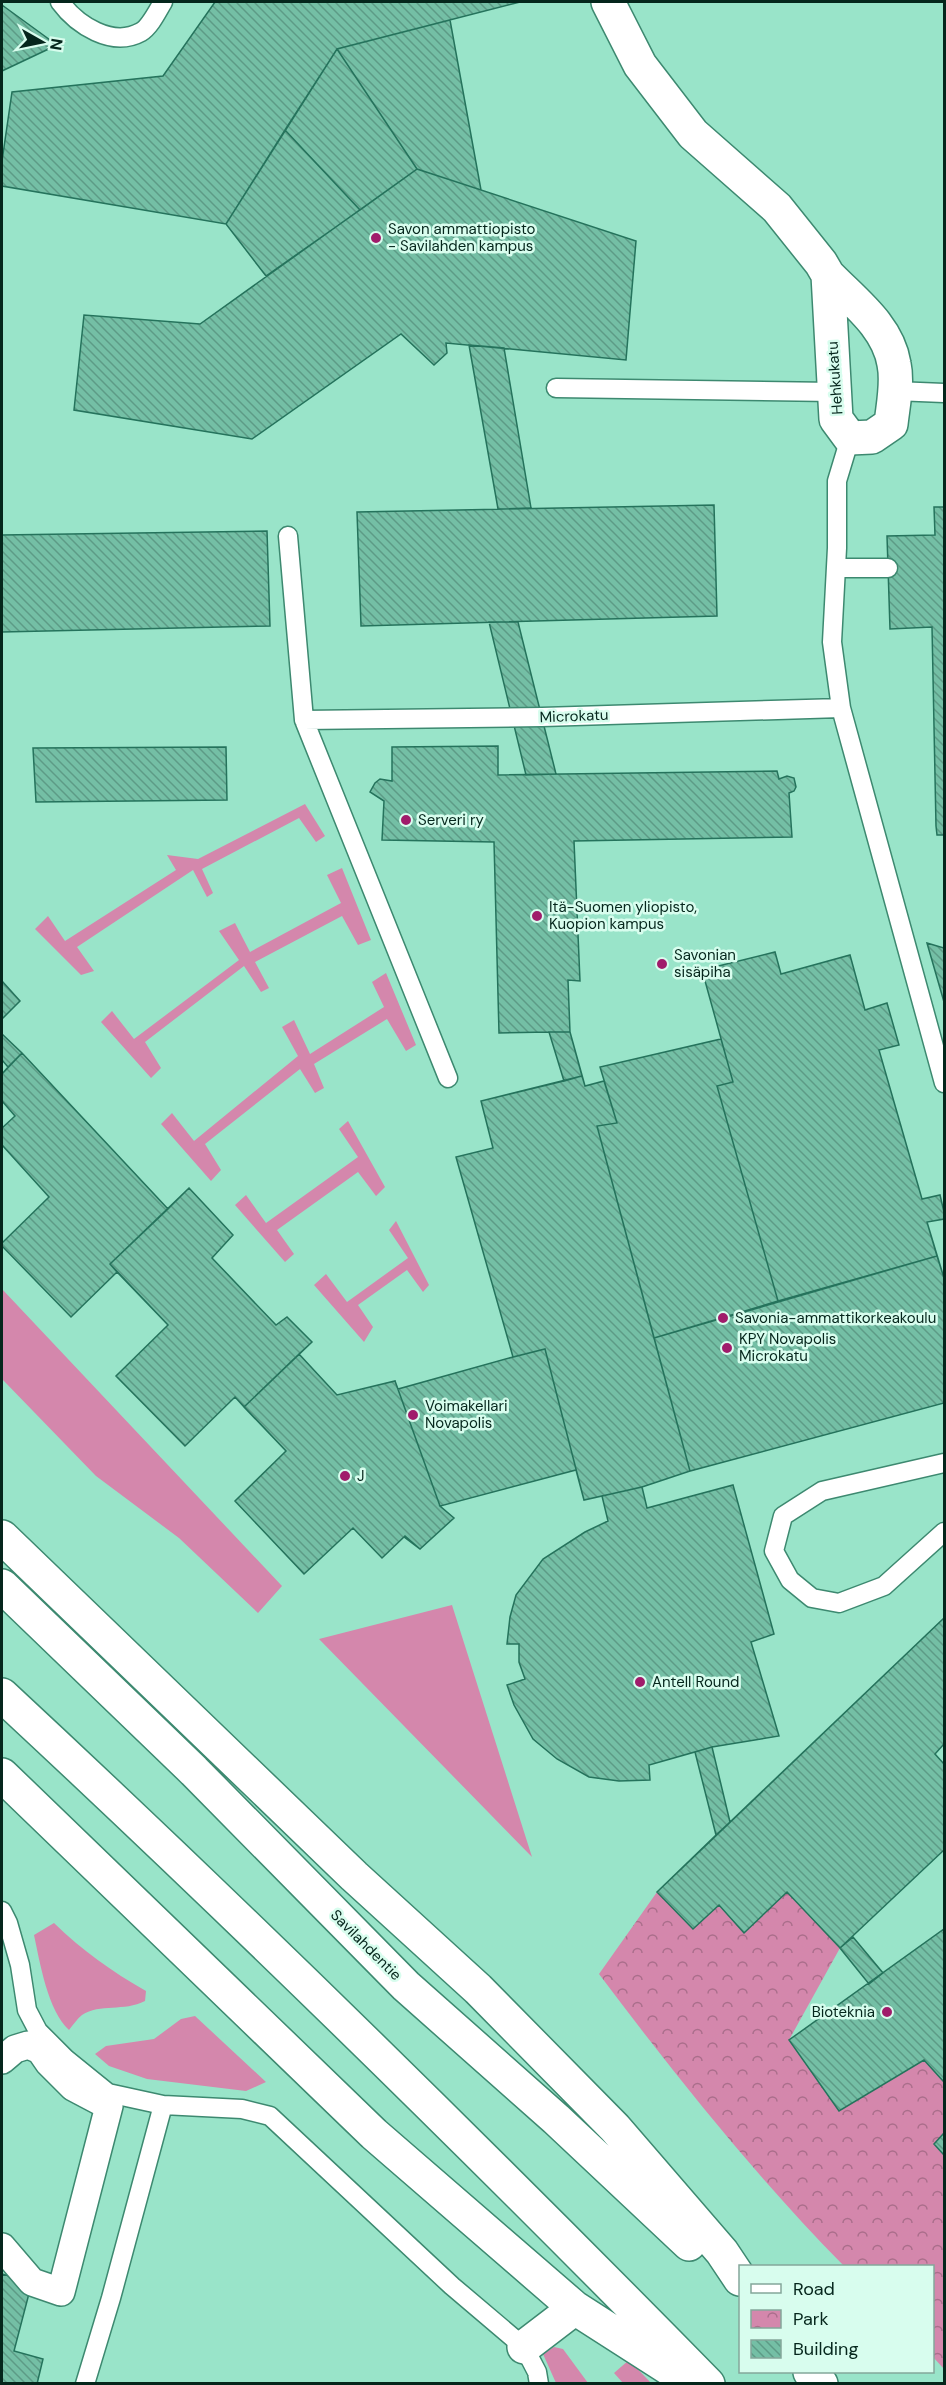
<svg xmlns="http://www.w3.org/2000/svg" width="946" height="2385" viewBox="0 0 946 2385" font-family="'DM Sans',sans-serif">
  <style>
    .grass { fill: #d487ac }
    .park { fill: url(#park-crowns) }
    .building { fill: url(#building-back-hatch); stroke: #25735c; stroke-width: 1.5 }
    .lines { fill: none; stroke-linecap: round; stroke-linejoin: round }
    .service-casing { stroke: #3d8970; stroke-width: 21 }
    .pedestrian-casing { stroke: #3d8970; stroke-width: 30 }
    .minor-casing { stroke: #3d8970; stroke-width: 36 }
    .primary-casing { stroke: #3d8970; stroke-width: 36 }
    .service { stroke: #fff; stroke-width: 18 }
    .pedestrian { stroke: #fff; stroke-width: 27 }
    .minor { stroke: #fff; stroke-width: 33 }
    .primary { stroke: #fff; stroke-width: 33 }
    .poi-dot { fill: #a01c6b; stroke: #d8fdee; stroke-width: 2 }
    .labels { text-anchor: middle; stroke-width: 5; stroke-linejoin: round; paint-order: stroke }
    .poi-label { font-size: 15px; fill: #05261c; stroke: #d8fdee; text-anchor: start }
    .street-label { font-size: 15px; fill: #05261c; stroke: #d8fdee }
  </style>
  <defs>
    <pattern id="park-crowns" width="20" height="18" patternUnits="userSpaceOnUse" patternTransform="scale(1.5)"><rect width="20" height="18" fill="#d487ac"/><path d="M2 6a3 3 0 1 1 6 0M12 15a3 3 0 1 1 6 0" fill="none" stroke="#aa6e8b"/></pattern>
    <pattern id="building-back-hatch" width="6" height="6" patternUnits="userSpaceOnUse" patternTransform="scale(1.5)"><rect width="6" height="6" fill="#74bfa5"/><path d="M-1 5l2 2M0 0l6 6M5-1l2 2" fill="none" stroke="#5d9b86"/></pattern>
  </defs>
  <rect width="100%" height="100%" fill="#99e4c9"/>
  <path class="grass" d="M305,804L325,836L316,842L299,818L202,869L213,893L207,897L193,870L77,947L94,971L81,975L35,929L48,916L65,941L176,870L167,855L198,859Z
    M342,868L371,940L358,945L342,916L255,962L269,988L261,992L244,966L145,1042L161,1068L151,1078L101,1022L112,1011L134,1039L239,960L219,931L235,923L250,952L341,903L327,875Z
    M386,973L416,1045L406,1051L387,1019L314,1064L324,1088L315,1093L300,1069L205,1144L221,1170L211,1181L161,1124L172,1113L194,1141L298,1056L282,1027L294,1020L310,1054L384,1007L372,982Z
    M348,1121L385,1187L376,1196L358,1172L277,1230L294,1254L285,1262L235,1205L246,1195L266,1223L358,1157L339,1129Z
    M396,1221L429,1285L423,1292L407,1270L358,1305L373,1327L364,1342L314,1285L326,1274L347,1302L408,1258L389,1230Z
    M2,1289L282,1586L258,1613L179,1538L96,1476L2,1379Z
    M452,1605L532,1857L319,1639Z
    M54,1923C83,1951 111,1971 146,1991L145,2001C124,2012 100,2003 82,2015C77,2019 73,2025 69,2030C48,2011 40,1963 34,1935Z
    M195,2016L266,2082L246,2091L147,2079L109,2066L95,2054L106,2046L154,2039L181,2019Z
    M554,2347L563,2349L588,2383H556L543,2354Z
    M629,2360L651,2383H623L614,2373Z"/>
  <path class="park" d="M657,1892L693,1929L719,1905L744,1933L787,1892L840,1948L789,2040L839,2111L924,2060L944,2082V2133L935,2144L944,2155V2369L933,2357L932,2266H844C755,2176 675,2075 599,1974Z"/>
  <path class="building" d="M215,2H520L337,49L226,224L2,186V161L12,92L163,76Z
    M2,5L57,45L2,71Z
    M450,20L481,190L417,169L337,49Z
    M337,49L417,169L360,210L285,130Z
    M285,130L360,210L266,276L226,224Z
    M417,169L636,241L626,360L446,343L447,353L434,365L401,334L252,439L74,410L84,315L200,324Z
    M469,345L504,348L531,508L498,509Z
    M714,505L717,616L361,626L357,512Z
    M934,507H944V835H937L936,826L932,627L890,629L887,536L935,535Z
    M267,531L270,626L2,632V535Z
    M489,622H518L556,774L526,775Z
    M498,746V775L777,771L779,779L787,776L794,778L796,787L794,791L789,793L792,837L574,841L580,981L568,980L570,1032L585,1086L604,1081L617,1123L597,1126L654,1338L778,1301L717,1086L733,1082L702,970L775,952L781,974L850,955L865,1010L887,1003L899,1045L879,1050L922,1199L940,1195L944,1212V1219L927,1222L944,1278V1403L690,1471L642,1487L647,1508L733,1485L774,1634L751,1642L779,1736L712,1747L730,1822L944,1618V1744L935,1754L944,1764V1850L840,1948L787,1892L744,1933L719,1905L693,1929L657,1892L716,1835L695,1752L649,1765L650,1780L619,1781L589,1777L557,1759L533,1739L514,1705L507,1685L525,1679L519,1662V1644H507L510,1617L516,1595L543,1559L585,1532L608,1521L602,1496L584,1500L576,1470L440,1506L454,1518L420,1549L404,1537L382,1558L353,1528L304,1574L235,1501L286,1451L235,1397L185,1446L116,1376L168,1325L117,1272L71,1317L2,1246V1243L49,1197L2,1145V1128L15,1116L2,1101V1074L8,1067L2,1060V1034L22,1053L168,1209L189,1188L233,1235L212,1258L276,1325L287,1317L312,1342L299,1354L337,1395L395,1381L398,1389L513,1357L456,1157L493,1148L481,1101L564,1081L549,1032L499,1033L494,842L382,840L384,801L370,792L375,783L380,779L392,781V747Z
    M226,747L227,800L36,802L33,748Z
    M927,943L944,948V1002Z
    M775,952L781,974L850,955L865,1010L887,1003L899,1045L879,1050L922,1199L940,1195L944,1212V1219L927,1222L937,1256L778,1301L717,1086L733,1082L702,970Z
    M2,981L20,1001L2,1019Z
    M2,981L20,1001L2,1019Z
    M549,1032H570L582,1076L564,1081Z
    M2,1034L22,1053L8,1067L2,1060Z
    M721,1039L733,1082L717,1086L778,1301L654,1338L597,1126L617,1123L600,1067Z
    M22,1053L168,1209L110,1264L117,1272L71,1317L2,1246V1243L49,1197L2,1145V1128L15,1116L2,1101V1074Z
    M582,1076L585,1086L604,1081L617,1123L597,1126L690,1471L642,1487L584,1500L545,1349L513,1357L456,1157L493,1148L481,1101Z
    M189,1188L233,1235L212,1258L276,1325L287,1317L312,1342L244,1407L235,1397L185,1446L116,1376L168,1325L110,1264Z
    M937,1256L944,1278V1403L690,1471L654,1338Z
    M299,1354L337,1395L395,1381L440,1506L454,1518L420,1549L405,1536L382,1558L353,1528L304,1574L235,1501L286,1451L244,1407Z
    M733,1485L774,1634L751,1642L779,1736L712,1747L649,1765L650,1780L619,1781L589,1777L557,1759L533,1739L514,1705L507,1685L525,1679L519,1662V1644H507L510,1617L516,1595L543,1559L585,1532L608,1521L602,1496L642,1487L647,1508Z
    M944,1618V1744L935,1754L944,1764V1850L840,1948L787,1892L744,1933L719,1905L693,1929L657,1892Z
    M712,1747L730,1822L716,1835L695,1752Z
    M944,1929V2082L924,2060L839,2111L789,2040Z
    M853,1937L883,1973L869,1984L840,1948Z
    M944,2133V2155L934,2144Z
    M2,2274L32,2282L14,2351L43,2359L37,2384H2Z"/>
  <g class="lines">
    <defs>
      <path id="service" d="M60,2C77,25 112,48 141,32C150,27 158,10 163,2
        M556,388L834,392
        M895,391L944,393
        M850,438L837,481V548L832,642L841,708L944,1083
        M288,536L304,720
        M836,568H888
        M448,1078L304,720L542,717L841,708
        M944,1463L822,1491L783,1516L774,1551L790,1580L812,1598L839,1603L884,1586L944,1532
        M2,1911L8,1923L20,1965L27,2010L38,2031L66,2059L108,2093L163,2105L242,2109L270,2116L452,2286L524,2347L537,2372L539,2384
        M85,2384L111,2298L163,2105"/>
      <path id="pedestrian" d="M2,2060L15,2049L28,2045L40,2050L49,2063L73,2087L109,2106L61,2292L32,2282L2,2247"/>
      <path id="minor" d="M608,2L640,65L693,134L777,208L821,263L828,275L836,419L850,438L872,437L891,424C893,405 898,383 894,364C888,326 853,301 828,275"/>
      <path id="primary" d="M2,1537L354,1876L478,1989L615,2128L722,2252L740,2279
        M2,1586L194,1771L406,1986L556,2119L689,2244
        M2,1695C243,1919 477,2149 708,2384
        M2,1775L374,2134L575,2308L684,2378
        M524,2347L575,2308
        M810,2372L821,2384"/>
    </defs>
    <use href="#service" class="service-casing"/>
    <use href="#pedestrian" class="pedestrian-casing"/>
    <use href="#minor" class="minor-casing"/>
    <use href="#primary" class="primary-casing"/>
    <use href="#service" class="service"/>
    <use href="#pedestrian" class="pedestrian"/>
    <use href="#minor" class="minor"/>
    <use href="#primary" class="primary"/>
  </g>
  <g class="poi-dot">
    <circle cx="376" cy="238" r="6"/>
    <circle cx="406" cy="820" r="6"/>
    <circle cx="537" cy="916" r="6"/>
    <circle cx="662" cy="964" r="6"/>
    <circle cx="723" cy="1318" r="6"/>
    <circle cx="727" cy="1348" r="6"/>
    <circle cx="413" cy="1415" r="6"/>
    <circle cx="345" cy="1476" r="6"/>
    <circle cx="640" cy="1682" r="6"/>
    <circle cx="887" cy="2012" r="6"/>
  </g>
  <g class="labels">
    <g class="poi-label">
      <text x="388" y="234">Savon ammattiopisto<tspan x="388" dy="17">- Savilahden kampus</tspan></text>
      <text x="418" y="825">Serveri ry</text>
      <text x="549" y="912">Itä-Suomen yliopisto,<tspan x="549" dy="17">Kuopion kampus</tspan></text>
      <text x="674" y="960">Savonian<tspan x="674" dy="17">sisäpiha</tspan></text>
      <text x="735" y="1323">Savonia-ammattikorkeakoulu</text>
      <text x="739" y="1344">KPY Novapolis<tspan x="739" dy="17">Microkatu</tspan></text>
      <text x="425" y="1411">Voimakellari<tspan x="425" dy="17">Novapolis</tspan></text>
      <text x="357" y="1481">J</text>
      <text x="652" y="1687">Antell Round</text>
      <text x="875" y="2017" text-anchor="end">Bioteknia</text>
    </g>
    <g class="street-label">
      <text transform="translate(835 378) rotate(-94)" y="5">Hehkukatu</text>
      <text transform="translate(574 716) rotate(-2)" y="5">Microkatu</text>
      <text transform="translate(366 1945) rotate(45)" y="5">Savilahdentie</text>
    </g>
  </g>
  <rect width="946" height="2385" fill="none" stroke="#05261c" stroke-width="6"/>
  <rect x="739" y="2265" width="195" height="108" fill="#d8fdee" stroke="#84a79a" stroke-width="1.5"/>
  <rect x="751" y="2284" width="30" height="9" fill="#ffffff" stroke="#84a79a" stroke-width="1.5"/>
  <text x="793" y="2295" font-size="18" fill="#05261c">Road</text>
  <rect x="751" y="2310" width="30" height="18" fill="url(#park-crowns)" stroke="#84a79a" stroke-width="1.5"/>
  <text x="793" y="2325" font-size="18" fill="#05261c">Park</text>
  <rect x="751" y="2340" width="30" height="18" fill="url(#building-back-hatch)" stroke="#84a79a" stroke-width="1.5"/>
  <text x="793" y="2355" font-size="18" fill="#05261c">Building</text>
  <g transform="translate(42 42) rotate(99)" stroke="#d8fdee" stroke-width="4.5" paint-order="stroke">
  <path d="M0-4.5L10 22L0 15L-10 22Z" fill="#05261c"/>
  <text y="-9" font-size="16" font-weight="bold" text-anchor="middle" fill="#05261c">N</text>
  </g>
</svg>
